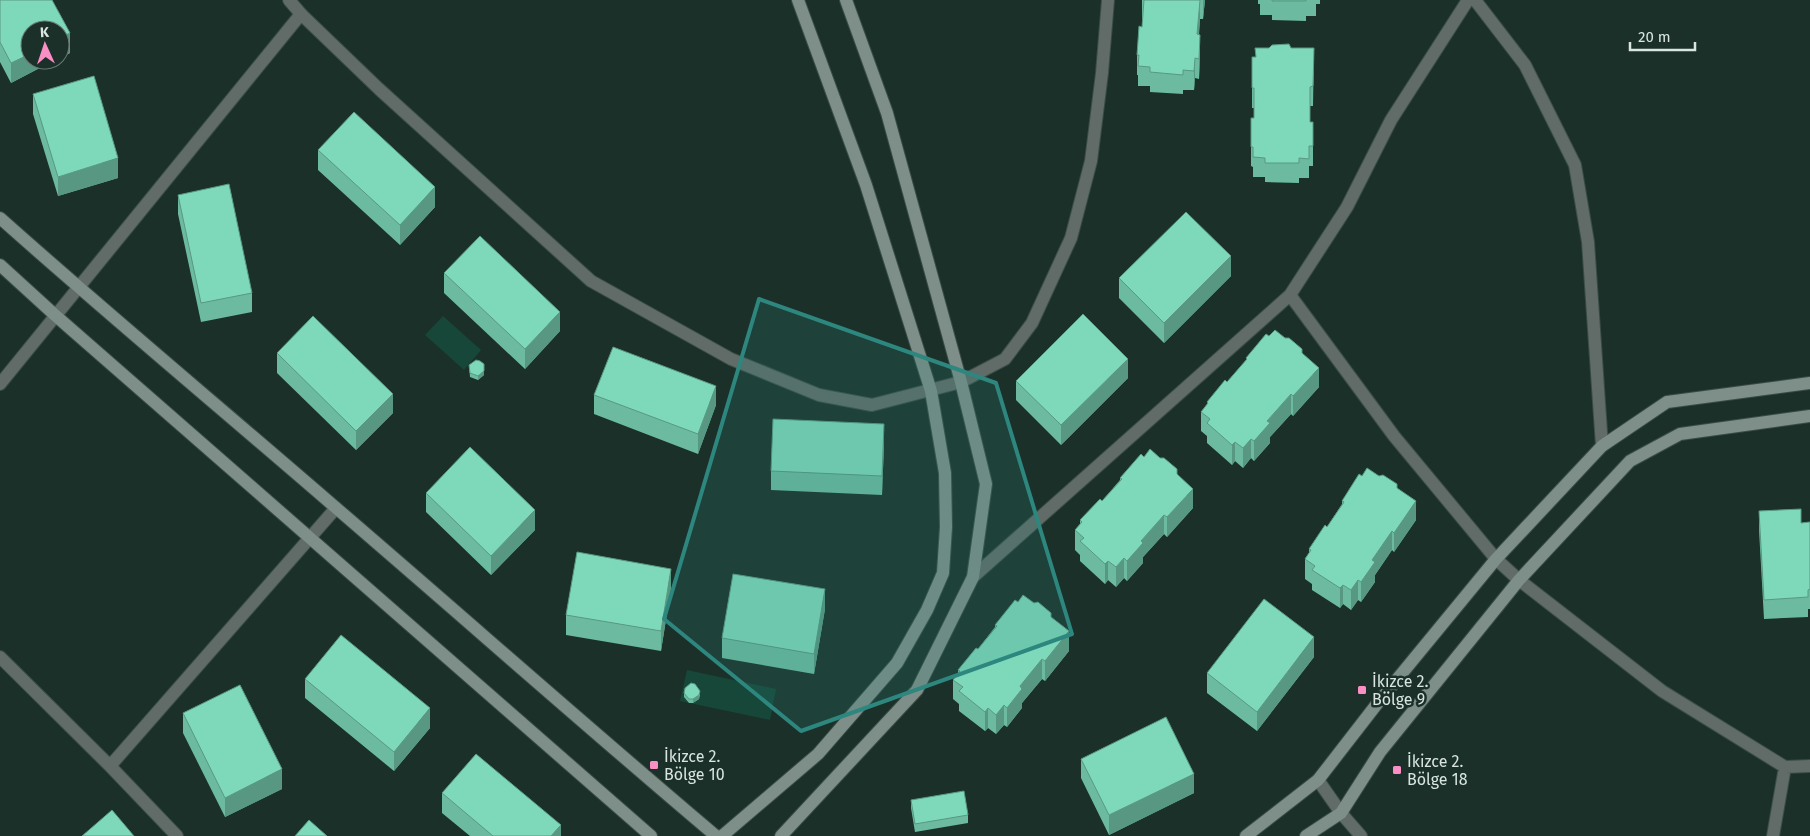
<svg xmlns="http://www.w3.org/2000/svg" width="1810" height="836" viewBox="0 0 1810 836" font-family="'Fira Sans',sans-serif">
  <style>
    .green { fill: #164738 }
    .lines { fill: none; stroke-linecap: round; stroke-linejoin: round }
    .minor-casing { stroke: #394d46; stroke-width: 14 }
    .tertiary-casing { stroke: #394d46; stroke-width: 14 }
    .secondary-casing { stroke: #394d46; stroke-width: 14 }
    .minor { stroke: #616b67; stroke-width: 12 }
    .tertiary { stroke: #616b67; stroke-width: 12 }
    .secondary { stroke: #7e8e88; stroke-width: 12 }
    .wall { fill: #6cbba0 }
    .shaded-wall { fill: #589882 }
    .building { fill: #7ed9ba; stroke: #589882 }
    .marked { fill: #2d877f; fill-opacity: 0.2; stroke: #2d877f; stroke-width: 4; stroke-linejoin: round }
    .poi-dot { fill: #fb8fc5; stroke: #1b3029; stroke-width: 2 }
    .labels { text-anchor: middle; stroke-width: 5; stroke-linejoin: round; paint-order: stroke }
    .poi-label { font-size: 16px; fill: #d8e5e0; stroke: #1b3029; text-anchor: start }
  </style>
  <rect width="100%" height="100%" fill="#1b3029"/>
  <path class="green" d="M443,316L481,350L464,370L425,335Z
    M687,670L776,689L770,720L680,701Z"/>
  <g class="lines">
    <defs>
      <path id="minor" d="M1475,0L1525,65L1575,165L1588,242L1602,446
        M1290,295L1394,436L1496,559L1519,580L1662,691L1785,767L1810,766
        M961,382L1005,359L1032,323L1071,238L1091,161L1102,73L1108,0
        M0,384L301,14
        M973,577L1290,295L1347,207L1391,120L1468,0
        M0,657L110,766L177,836
        M110,766L336,508
        M1318,780L1341,813L1361,836
        M1773,836L1785,767"/>
      <path id="tertiary" d="M289,0L301,14L379,89L591,281L731,359L819,395L872,405L961,382"/>
      <path id="secondary" d="M0,218C110,316 223,410 335,507C462,616 588,728 716,836
        M0,265L56,316L651,836
        M722,836L818,754L897,663L927,610L943,573L946,527L945,473L931,391L866,185L798,0
        M781,836L917,690L973,577L986,484L961,382L887,113L846,0
        M1246,836L1318,780L1380,700L1496,559L1602,446L1667,402L1810,383
        M1306,836L1341,813L1380,752L1519,580L1630,461L1680,434L1810,416"/>
    </defs>
    <use href="#minor" class="minor-casing"/>
    <use href="#tertiary" class="tertiary-casing"/>
    <use href="#secondary" class="secondary-casing"/>
    <use href="#minor" class="minor"/>
    <use href="#tertiary" class="tertiary"/>
    <use href="#secondary" class="secondary"/>
  </g>
  <path class="wall" d="M0,0H52L70,33V53L60,58V30H30V60H55L11,83L0,62Z
    M1142,0H1205L1203,19H1200L1199,35L1200,54L1199,79L1195,78L1194,90H1183V94L1150,92V86H1138V75H1137V55L1142,27Z
    M1258,0H1320V4H1316V16H1306V21L1272,20V15H1260V4H1258Z
    M1291,48H1314L1313,106H1310V122H1313V166H1309V178H1299V183L1265,182V177H1253V167L1251,166V118H1254V108H1252V57H1255Z
    M33,94L118,178L58,196L33,114Z
    M318,150L435,207L400,245L318,170Z
    M178,195L252,293V312L201,322L178,214Z
    M444,273L560,331L525,369L444,293Z
    M1231,276L1164,343L1119,298V278Z
    M1269,336L1302,353L1319,387L1293,416L1291,414L1270,437V443L1254,461L1251,458L1243,468L1235,461L1232,465L1207,443V436L1201,431V412L1207,405V402L1227,382L1246,361V358Z
    M277,353L393,413L356,450L277,373Z
    M469,365L484,375L478,380L470,377Z
    M1128,378L1061,445L1016,400V381Z
    M594,395L716,405L698,454L594,414Z
    M884,444L882,495L771,490V471Z
    M1144,457L1177,474L1193,508L1167,537L1164,534L1143,557V563L1127,581L1124,578L1116,587L1108,580L1105,584L1080,561V555L1075,550V530L1080,524V520L1102,501L1120,480V478Z
    M1362,476L1397,488L1416,520L1394,552L1392,550L1375,575V582L1361,602L1358,600L1351,610L1343,604L1340,608L1312,590V584L1305,579V559L1309,553V549L1327,527L1342,504V501Z
    M426,493L535,530L491,575L426,512Z
    M1759,511L1801,523L1810,522V609H1808V617L1764,619L1759,530Z
    M671,588L661,651L566,635V615Z
    M1018,602L1051,617L1069,651L1045,681L1042,679L1022,703V708L1007,727L1004,725L996,734L988,728L985,731L959,711V704L953,699V680L958,673V670L978,649L995,627V625Z
    M825,609L814,674L722,658V638Z
    M1314,657L1257,731L1207,693V673Z
    M305,679L430,728L394,771L305,698Z
    M684,693L700,695L699,699L693,703H689L684,697Z
    M183,713L282,789L225,817L183,733Z
    M1081,759L1194,793L1109,835L1081,778Z
    M442,793L561,836H470L442,813Z
    M911,800L968,815V823L915,832L911,808Z"/>
  <path class="shaded-wall" d="M1200,0V19L1197,54V34Z
    M1203,0H1205L1203,19Z
    M70,33V53L60,58V38Z
    M1200,35V54L1199,79V59Z
    M30,54V60H55L11,83V63Z
    M1195,58V78L1194,90V71Z
    M118,158V178L58,196V177Z
    M435,187V207L400,245V225Z
    M1231,256V276L1164,343V323Z
    M560,312V331L525,369V349Z
    M1128,359V378L1061,445V425Z
    M1319,368V387L1293,416V396Z
    M484,371V375L478,380V376Z
    M716,386V405L698,454V434Z
    M393,394V413L356,450V431Z
    M1291,394V414L1270,437V443L1254,461V441L1267,421Z
    M884,424V444L882,495V476Z
    M1251,439V458L1243,468V448Z
    M1235,442V461L1232,465V445Z
    M1193,489V508L1167,537V517Z
    M1416,501V520L1394,552V533Z
    M535,510V530L491,575V556Z
    M1164,515V534L1143,557V563L1127,581V561L1141,541Z
    M1392,531V550L1375,575V582L1361,602V582L1372,560Z
    M1124,558V578L1116,587V567Z
    M1108,561V580L1105,584V564Z
    M671,569V588L661,651V631Z
    M1358,580V600L1351,610V590Z
    M1343,585V604L1340,608V588Z
    M825,589V609L814,674V654Z
    M1069,631V651L1045,681V661Z
    M1314,637V657L1257,731V712Z
    M1042,659V679L1022,703V708L1007,727V708L1020,686Z
    M700,691L699,699L693,703V699Z
    M1004,705V725L996,734V715Z
    M430,708V728L394,771V752Z
    M988,708V728L985,731V712Z
    M282,769V789L225,817V798Z
    M1194,774V793L1109,835V815Z
    M561,825V836H551Z"/>
  <path class="building" d="M0,0H52L70,33L60,38V30H30V54L11,63L0,42Z
    M1144,0H1200L1197,34L1200,35L1199,59L1195,58L1194,71L1183,70V75L1150,72V67L1138,66L1139,55H1137L1139,26L1142,27Z
    M1272,0H1306V1H1272Z
    M1289,44L1291,48H1314L1313,86L1310,87V122H1313V146H1309V159L1299,158V163H1265V158L1253,157V147H1251V118H1254V88H1252V57H1256L1255,48H1269L1272,45Z
    M94,76L118,158L58,177L33,94Z
    M354,112L435,187L400,225L318,150Z
    M229,184L252,293L201,303L178,195Z
    M1186,212L1231,256L1164,323L1119,278Z
    M480,236L560,312L525,349L444,273Z
    M1083,314L1128,359L1061,425L1016,381Z
    M313,316L393,394L356,431L277,353Z
    M1275,330L1285,338H1289L1302,349V353L1319,368L1293,396L1291,394L1267,421L1270,423L1254,441L1251,439L1243,448L1235,442L1232,445L1207,423L1210,419L1201,412L1208,403L1207,402L1225,380L1227,382L1247,359L1246,358L1266,334L1269,336Z
    M613,347L716,386L698,434L594,395Z
    M476,360L480,361L484,364V371L478,376L470,373L469,365Z
    M773,419L884,424L882,476L771,471Z
    M470,447L535,510L491,556L426,493Z
    M1150,449L1160,458H1164L1177,469V474L1193,489L1167,517L1164,515L1141,541L1143,543L1127,561L1124,558L1116,567L1108,561L1105,564L1080,541L1084,538L1075,530L1082,522L1080,520L1100,499L1102,501L1122,479L1120,478L1141,454L1144,457Z
    M1367,468L1379,476L1383,475L1397,484V488L1416,501L1394,533L1392,531L1372,560L1375,562L1361,582L1358,580L1351,590L1343,585L1340,588L1312,570L1315,566L1305,559L1311,550L1309,549L1325,525L1327,527L1344,502L1342,501L1359,474L1362,476Z
    M1801,509V523L1810,522V589L1808,590V597L1764,600L1759,511Z
    M577,552L671,569L661,631L566,615Z
    M733,574L825,589L814,654L722,638Z
    M1023,595L1034,603L1038,602L1051,613V617L1069,631L1045,661L1042,659L1020,686L1022,689L1007,708L1004,705L996,715L988,708L985,712L959,691L963,687L953,680L960,671L958,670L976,648L978,649L997,626L995,625L1015,600L1018,602Z
    M1264,599L1314,637L1257,712L1207,673Z
    M341,635L430,708L394,752L305,679Z
    M691,683L695,684L700,691L699,695L693,699H689L684,693L685,688Z
    M240,685L282,769L225,798L183,713Z
    M1166,717L1194,774L1109,815L1081,759Z
    M476,754L561,825L551,836H493L442,793Z
    M964,791L968,815L915,824L911,800Z
    M112,810L134,836H82Z
    M309,820L327,836H295Z"/>
  <path class="marked" d="M759,299L996,383L1072,634L801,731L664,619Z"/>
  <g class="poi-dot">
    <rect x="1357" y="685" width="10" height="10" rx="2.5"/>
    <rect x="649" y="760" width="10" height="10" rx="2.5"/>
    <rect x="1392" y="765" width="10" height="10" rx="2.5"/>
  </g>
  <g class="labels">
    <g class="poi-label">
      <text x="1372" y="687">İkizce 2.<tspan x="1372" dy="18">Bölge 9</tspan></text>
      <text x="664" y="762">İkizce 2.<tspan x="664" dy="18">Bölge 10</tspan></text>
      <text x="1407" y="767">İkizce 2.<tspan x="1407" dy="18">Bölge 18</tspan></text>
    </g>
  </g>
  <g transform="translate(45 45) rotate(357)"><circle r="24" fill="#1b3029" stroke="#677872"/>
  <path d="M0-4L9 19L0 12L-9 19Z" fill="#fb8fc5"/>
  <text y="-8" font-size="14" font-weight="bold" text-anchor="middle" fill="#d8e5e0">K</text>
  </g>
  <path d="M1630 42v8h65v-8" fill="none" stroke="#d8e5e0" stroke-width="2.5"/>
  <text x="1638" y="42" font-size="15" fill="#d8e5e0" stroke="#1b3029" stroke-width="4" paint-order="stroke">20 m</text>
</svg>
